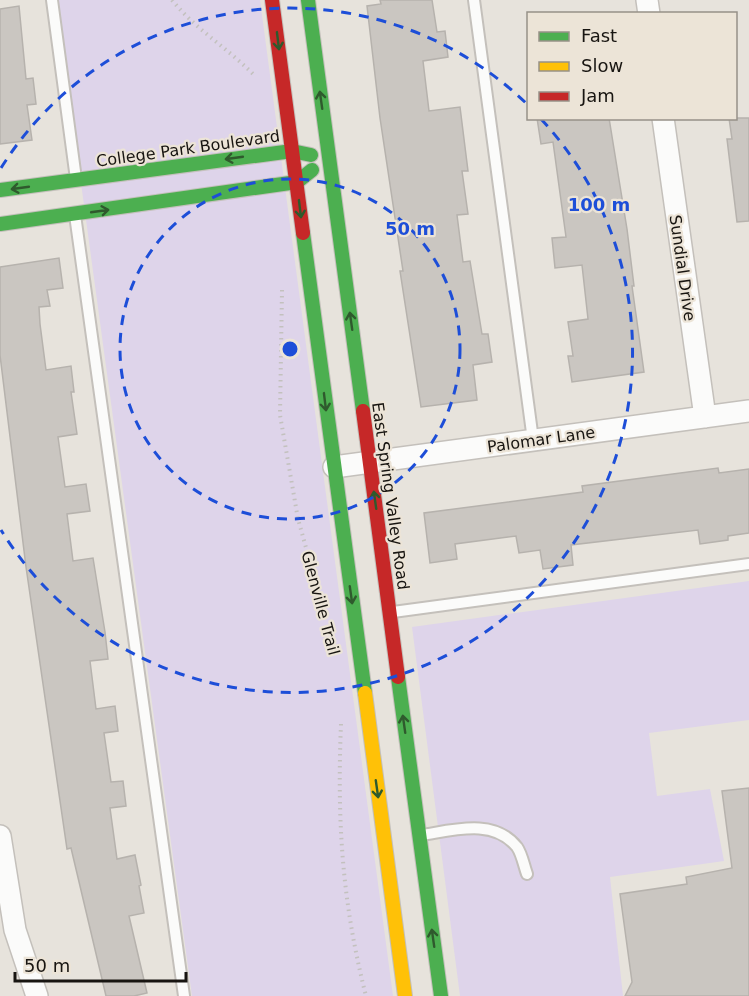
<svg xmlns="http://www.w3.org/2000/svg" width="749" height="996" viewBox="0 0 749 996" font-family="'DejaVu Sans',sans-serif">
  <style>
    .green { fill: #ded4ea }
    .building { fill: #cac6c1; stroke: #b6b2ad; stroke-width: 1.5 }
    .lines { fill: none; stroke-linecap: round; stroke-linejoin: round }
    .lane-casing { stroke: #c4c0bb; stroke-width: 14 }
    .street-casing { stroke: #c4c0bb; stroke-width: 24 }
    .fast-casing { stroke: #c4c0bb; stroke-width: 16 }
    .slow-casing { stroke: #c4c0bb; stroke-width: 16 }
    .jam-casing { stroke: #c4c0bb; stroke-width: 16 }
    .path { stroke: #c3c1be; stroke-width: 4; stroke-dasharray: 1.5 4.5; stroke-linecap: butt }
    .lane { stroke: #fbfbfa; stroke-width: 10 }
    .street { stroke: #fbfbfa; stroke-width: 21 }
    .fast { stroke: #4caf50; stroke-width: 14 }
    .slow { stroke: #ffc107; stroke-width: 14 }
    .jam { stroke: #c62828; stroke-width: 14 }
    .oneway { stroke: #2f5a2d }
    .ring { fill: none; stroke: #1d4ed8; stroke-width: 3; stroke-dasharray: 10 8 }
    .labels { text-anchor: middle; stroke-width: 4.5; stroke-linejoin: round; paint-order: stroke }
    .street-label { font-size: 16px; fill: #181511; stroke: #ece4d7 }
    .centre { fill: #1d4ed8; stroke: #ece4d7; stroke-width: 3 }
    .ring-label { font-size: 18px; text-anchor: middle; font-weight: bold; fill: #1d4ed8; stroke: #ece4d7; stroke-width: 4.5; stroke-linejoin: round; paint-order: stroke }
  </style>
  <rect width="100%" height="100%" fill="#e7e3dc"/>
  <path class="green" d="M56,0H260L393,996H192Z
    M749,581V720L649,733L657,796L710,789L724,861L610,877L623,996H460L412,627Z"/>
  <path class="building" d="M380,0H432L437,32L445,31L448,57L423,61L429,111L460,107L468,171H462L468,214L457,215L463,262L470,261L482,334H488L492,362L473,365L477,400L421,407L400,271H403L380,118L367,6L381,4Z
    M19,6L26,79L33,78L36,104L27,105L32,140L0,144V9Z
    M537,118H609L627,229L634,286H632L644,372L572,382L568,356H573L568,322L588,319L582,265L555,268L552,238L566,237L553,142L541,144Z
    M729,118H749V221L737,222L727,139H732Z
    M59,258L63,288L47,290L50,306L39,307L40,324L46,370L71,366L74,392H71L77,434L58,437L65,487L86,484L90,511L67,514L73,561L93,558L105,632L108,659L90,661L96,709L115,706L118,731L104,733L111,782L123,781L126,806L110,808L117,859L135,855L141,885L139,886L144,913L129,916L147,993L134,996H106L71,848L67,849L26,567L0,355V267Z
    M718,468L719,473L749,469V533L728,536V540L700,544L698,530L571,545L573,565L543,569L540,550L519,553L516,536L455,544L457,559L430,563L424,513L583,492L582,486Z
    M749,788V996H625L632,982L620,894L687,884L686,877L732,868L722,791Z"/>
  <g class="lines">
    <defs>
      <path id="lane" d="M52,0L76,179
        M474,0L533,440
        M75,215L184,996
        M393,612L749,564
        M422,835C454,830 494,818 517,847C522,854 524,866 527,874"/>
      <path id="street" d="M647,0L649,14
        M663,118L705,417
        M334,467L749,411
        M0,836L15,930L37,996"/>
      <path id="fast" d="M308,0L363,411
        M0,190L292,151L311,155
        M0,224L297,182L312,170
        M303,233L365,693
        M398,677L441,996"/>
      <path id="slow" d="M365,693L405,996"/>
      <path id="jam" d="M272,0L303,233
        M363,411L398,677"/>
    </defs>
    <use href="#lane" class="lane-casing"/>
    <use href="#street" class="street-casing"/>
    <use href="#fast" class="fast-casing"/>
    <use href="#slow" class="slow-casing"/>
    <use href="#jam" class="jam-casing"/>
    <path class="path" d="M172,0C195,29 229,49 255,76
      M282,290L280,415L298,519L326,619
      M341,724C337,821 342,902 366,996"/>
    <use href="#lane" class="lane"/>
    <use href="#street" class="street"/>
    <use href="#fast" class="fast"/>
    <use href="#slow" class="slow"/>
    <use href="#jam" class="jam"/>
  </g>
  <defs><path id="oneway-shaft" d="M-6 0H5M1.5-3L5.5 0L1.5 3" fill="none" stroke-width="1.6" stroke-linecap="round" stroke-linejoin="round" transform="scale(1.5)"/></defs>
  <g class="oneway">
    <use href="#oneway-shaft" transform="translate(278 41) rotate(83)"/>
    <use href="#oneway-shaft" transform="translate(321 100) rotate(-98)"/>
    <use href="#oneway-shaft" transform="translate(234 158) rotate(172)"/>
    <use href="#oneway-shaft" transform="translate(20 188) rotate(172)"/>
    <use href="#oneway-shaft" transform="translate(300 209) rotate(83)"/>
    <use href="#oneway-shaft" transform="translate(100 211) rotate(-8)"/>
    <use href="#oneway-shaft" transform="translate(351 321) rotate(-98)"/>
    <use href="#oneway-shaft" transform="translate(325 402) rotate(83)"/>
    <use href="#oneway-shaft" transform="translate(375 500) rotate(-98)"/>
    <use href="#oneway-shaft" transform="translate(351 595) rotate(82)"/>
    <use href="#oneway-shaft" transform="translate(404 724) rotate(-98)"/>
    <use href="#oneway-shaft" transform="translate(377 789) rotate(82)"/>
    <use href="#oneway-shaft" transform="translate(433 938) rotate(-98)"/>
  </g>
  <g class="ring">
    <circle cx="290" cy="349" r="170"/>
    <path d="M1 168A341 341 0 0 1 527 104M541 119A341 341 0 1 1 1 530"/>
  </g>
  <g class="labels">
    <g class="street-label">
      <text transform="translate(188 148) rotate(-8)" y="6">College Park Boulevard</text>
      <text transform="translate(683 268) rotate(82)" y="6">Sundial Drive</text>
      <text transform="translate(541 439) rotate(-8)" y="6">Palomar Lane</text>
      <text transform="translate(391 496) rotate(82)" y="6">East Spring Valley Road</text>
      <text transform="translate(321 603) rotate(75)" y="6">Glenville Trail</text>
    </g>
  </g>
  <circle cx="290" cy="349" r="9" class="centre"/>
  <g class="ring-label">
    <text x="599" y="211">100 m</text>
    <text x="410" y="235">50 m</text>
  </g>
  <rect x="527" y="12" width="210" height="108" fill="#ece4d7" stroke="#979188" stroke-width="1.5"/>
  <rect x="539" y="32" width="30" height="9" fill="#4caf50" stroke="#979188" stroke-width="1.5"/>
  <text x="581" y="42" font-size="18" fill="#181511">Fast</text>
  <rect x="539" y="62" width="30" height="9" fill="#ffc107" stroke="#979188" stroke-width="1.5"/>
  <text x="581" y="72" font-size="18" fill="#181511">Slow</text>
  <rect x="539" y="92" width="30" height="9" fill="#c62828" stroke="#979188" stroke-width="1.5"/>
  <text x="581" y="102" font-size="18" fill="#181511">Jam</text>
  <path d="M15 972v9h171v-9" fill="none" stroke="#181511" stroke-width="3"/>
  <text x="24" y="972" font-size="18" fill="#181511" stroke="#ece4d7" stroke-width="4.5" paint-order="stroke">50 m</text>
</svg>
